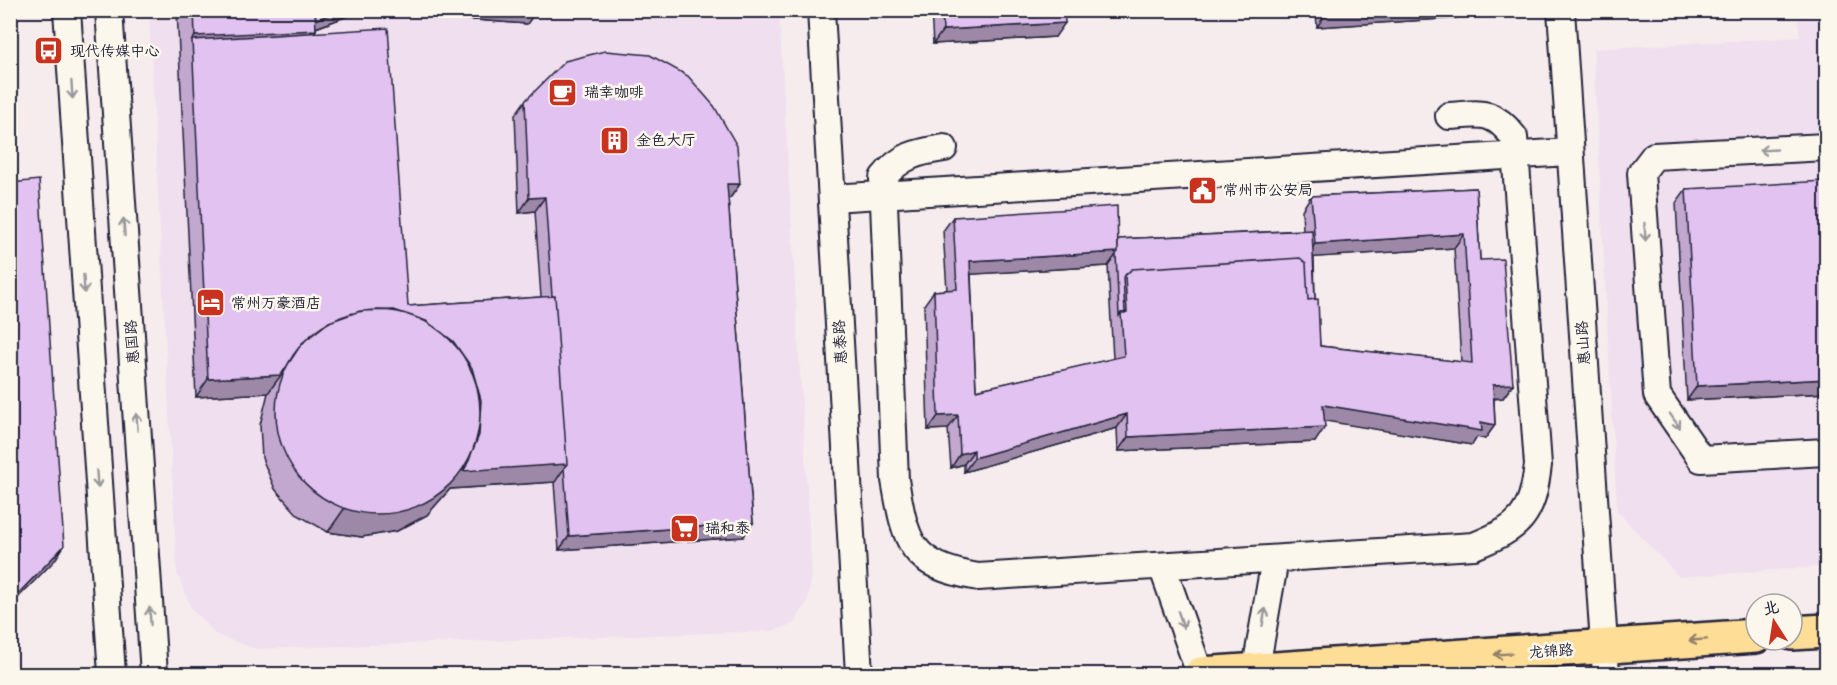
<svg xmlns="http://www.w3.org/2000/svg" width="1837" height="685" viewBox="0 0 1837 685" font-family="'Playpen Sans','LXGW WenKai TC',sans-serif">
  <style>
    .built { fill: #f0dfee }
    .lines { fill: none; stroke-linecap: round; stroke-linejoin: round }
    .minor-casing { stroke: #22223b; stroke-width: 30 }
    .major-casing { stroke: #22223b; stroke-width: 38 }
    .minor { stroke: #fbf7ec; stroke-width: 26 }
    .major { stroke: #fedd96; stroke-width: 33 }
    .wall { fill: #c2a7ce; stroke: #22223b; stroke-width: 1.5; fill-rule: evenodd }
    .shaded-wall { fill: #9e88a8; stroke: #22223b; stroke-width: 1.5 }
    .building { fill: #e1c2f0; stroke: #22223b; stroke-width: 1.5 }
    .oneway { stroke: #99979c }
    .oneway2 { stroke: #908068 }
    .labels { text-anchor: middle; stroke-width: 5; stroke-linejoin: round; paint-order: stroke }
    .poi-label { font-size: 15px; fill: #22223b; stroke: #fbf7ec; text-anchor: start }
    .street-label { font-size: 15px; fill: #22223b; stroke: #fbf7ec }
  </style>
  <rect width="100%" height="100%" fill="#f6eced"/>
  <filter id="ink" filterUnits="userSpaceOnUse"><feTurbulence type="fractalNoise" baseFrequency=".0167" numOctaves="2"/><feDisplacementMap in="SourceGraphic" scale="12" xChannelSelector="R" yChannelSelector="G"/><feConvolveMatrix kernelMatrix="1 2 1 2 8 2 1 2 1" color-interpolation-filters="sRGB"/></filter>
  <g filter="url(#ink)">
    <path class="built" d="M149,11H779L812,575L807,603L793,624L772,631L256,649L216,635L191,608L177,573Z
      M1826,19V566L1679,577L1617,511L1593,49L1800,37L1798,20Z"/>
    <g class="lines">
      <defs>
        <path id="minor" d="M67,10L112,674
          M109,10L154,674
          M821,10L859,674
          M1561,10L1606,674
          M1826,147L1654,156L1641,173L1657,395L1701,459L1826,452
          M944,148C917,152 900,156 883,178L895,480C906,544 910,565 978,577L1474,546C1521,527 1532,516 1538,465L1514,137C1492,109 1481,114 1449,116
          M832,198L1569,152
          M1162,566L1200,674
          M1255,674L1275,559"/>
        <path id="major" d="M1792,633L1826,631
          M1201,674L1756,636"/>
      </defs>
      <use href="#minor" class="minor-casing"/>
      <use href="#major" class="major-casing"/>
      <use href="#minor" class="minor"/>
      <use href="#major" class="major"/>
    </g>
    <path class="wall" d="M177,10H355L353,14L316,28V30L314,33L408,306L541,297L535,211L519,213L515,115L525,101L740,184L730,198H728L753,523L743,537L559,550L554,482L450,489L427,515L397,531L362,537L328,532L298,515L275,489L262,458L260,425L268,393L196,397Z
      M450,10H536L527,24L451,18Z
      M931,10H1157L1064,16L1055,37L933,44Z
      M1316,10H1462L1457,18L1317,27Z
      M1476,188L1480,260L1513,384L1503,398L1494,399L1495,425L1485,439L1477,437L1472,445L1324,420L1315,442L1118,451L1117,428L964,472V464L951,468L948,429L928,430L924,305L934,291L947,290L943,231L953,217L1118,239L1303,230L1302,210L1311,196ZM1454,248L1461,362L1320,346L1315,299L1314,257ZM1108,266L1113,359L976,390L971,274Z
      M1686,189L1827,215L1826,393L1687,400L1676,203Z"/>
    <path class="shaded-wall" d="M340,10H355L353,14L310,30H316L301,52L192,40L195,36L307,23Z
      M456,10H503L535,13L527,24L451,18Z
      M1058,10H1157L1054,17Z
      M1359,10H1462L1457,18L1317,27L1327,12Z
      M1065,23L1055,37L933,44L943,30Z
      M727,184H740L730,198L717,199Z
      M545,197L535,211L519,213L529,198Z
      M1464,234L1454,248L1305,258L1315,244Z
      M1118,252L1108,266L960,275L970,261Z
      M281,375L268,393L196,397L208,379Z
      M1827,379L1826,393L1687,400L1697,386Z
      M1513,384L1503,398L1483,399L1493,385Z
      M1323,405L1481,422L1495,425L1485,439L1477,437L1472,445L1313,419Z
      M1127,414L1117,428L964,472L974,458Z
      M958,415L948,429L928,430L938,416Z
      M1325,427L1315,442L1118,451L1128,437Z
      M974,450L964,464L951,468L960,454Z
      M567,464L555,482L450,489L427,515L397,531L362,537L328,532L344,509L466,467Z
      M753,523L743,537L559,550L569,536Z
      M64,546L55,560L10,606V602Z"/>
    <path class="building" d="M194,10H315L316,30L195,36Z
      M315,10H340L316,20Z
      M503,10H536L535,13Z
      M942,10H1064L1065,23L943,30Z
      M1327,10H1359L1327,12Z
      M388,28L408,306L555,296L567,464L463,471L466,467L479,435L481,400L472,368L453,341L426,321L394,310L360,311L329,322L302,343L281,375L208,379L192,40Z
      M605,51L650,55L688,76L714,106L737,146L740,184H727L753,523L569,536L564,468L567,464L555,296H552L545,197L529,198L525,101L565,61Z
      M10,179L16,240L10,241Z
      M39,180L64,546L10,602V244H13L16,240L11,183Z
      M1825,181L1827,215V379L1697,386L1686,189Z
      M1476,188L1480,260L1503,259L1513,384L1493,385L1495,425L1481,422L1482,431L1323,405L1325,427L1128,437L1127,414L974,458V450L960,454L958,415L938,416L934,291L957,289L953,217L1117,206L1118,252L970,261L976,390L1124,356L1121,313L1127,312L1125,275L1132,269L1300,258L1306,263L1308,300L1318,299L1320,346L1472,363L1464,234L1315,244L1311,196Z
      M1312,230L1315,299L1308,300L1306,263L1300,258L1132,269L1123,278L1125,313H1121L1119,316L1116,254L1118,252V239Z
      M276 412a102 102 0 1 1 204 0a102 102 0 1 1-204 0Z"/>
    <defs><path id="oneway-shaft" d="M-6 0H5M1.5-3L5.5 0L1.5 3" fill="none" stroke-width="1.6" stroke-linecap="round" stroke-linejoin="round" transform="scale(1.5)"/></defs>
    <g class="oneway">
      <use href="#oneway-shaft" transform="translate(72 90) rotate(86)"/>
      <use href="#oneway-shaft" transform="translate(1768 150) rotate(177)"/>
      <use href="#oneway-shaft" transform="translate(124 227) rotate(-94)"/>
      <use href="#oneway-shaft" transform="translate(1645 232) rotate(86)"/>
      <use href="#oneway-shaft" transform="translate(84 284) rotate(86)"/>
      <use href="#oneway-shaft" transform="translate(1675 421) rotate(55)"/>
      <use href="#oneway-shaft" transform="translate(137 422) rotate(-94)"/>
      <use href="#oneway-shaft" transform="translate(97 479) rotate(86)"/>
      <use href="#oneway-shaft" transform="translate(150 616) rotate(-94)"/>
      <use href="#oneway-shaft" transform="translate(1264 617) rotate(-80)"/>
      <use href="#oneway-shaft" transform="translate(1181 620) rotate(71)"/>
    </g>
    <g class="oneway2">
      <use href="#oneway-shaft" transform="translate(1698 640) rotate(176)"/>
      <use href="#oneway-shaft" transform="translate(1503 654) rotate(176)"/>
    </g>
  </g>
  <defs>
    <symbol id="bus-square" viewBox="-11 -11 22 22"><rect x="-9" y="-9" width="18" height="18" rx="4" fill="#c8321e" stroke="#fbf7ec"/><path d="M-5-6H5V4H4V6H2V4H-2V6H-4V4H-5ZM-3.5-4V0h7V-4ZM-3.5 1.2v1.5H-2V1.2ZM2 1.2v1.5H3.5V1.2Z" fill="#fff"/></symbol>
    <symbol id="cafe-square" viewBox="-11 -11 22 22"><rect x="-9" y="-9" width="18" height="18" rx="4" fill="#c8321e" stroke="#fbf7ec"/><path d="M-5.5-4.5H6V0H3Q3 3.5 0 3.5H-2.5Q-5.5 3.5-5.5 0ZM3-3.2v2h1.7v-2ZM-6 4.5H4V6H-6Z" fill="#fff"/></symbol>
    <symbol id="building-square" viewBox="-11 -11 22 22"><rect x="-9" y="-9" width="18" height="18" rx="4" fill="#c8321e" stroke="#fbf7ec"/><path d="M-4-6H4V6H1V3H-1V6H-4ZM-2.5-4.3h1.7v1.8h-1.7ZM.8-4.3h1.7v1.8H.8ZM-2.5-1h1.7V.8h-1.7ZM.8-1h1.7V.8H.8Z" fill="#fff"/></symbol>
    <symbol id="civic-square" viewBox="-11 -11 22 22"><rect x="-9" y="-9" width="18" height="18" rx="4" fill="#c8321e" stroke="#fbf7ec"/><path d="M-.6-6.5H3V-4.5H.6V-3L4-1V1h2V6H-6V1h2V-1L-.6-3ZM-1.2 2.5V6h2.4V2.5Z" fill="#fff"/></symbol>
    <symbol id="hotel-square" viewBox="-11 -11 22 22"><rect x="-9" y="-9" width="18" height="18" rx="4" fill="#c8321e" stroke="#fbf7ec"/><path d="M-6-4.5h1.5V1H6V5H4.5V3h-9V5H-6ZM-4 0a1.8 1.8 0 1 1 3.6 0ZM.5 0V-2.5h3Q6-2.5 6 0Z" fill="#fff"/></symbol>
    <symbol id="supermarket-square" viewBox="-11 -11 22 22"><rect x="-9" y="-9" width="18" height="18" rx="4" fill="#c8321e" stroke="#fbf7ec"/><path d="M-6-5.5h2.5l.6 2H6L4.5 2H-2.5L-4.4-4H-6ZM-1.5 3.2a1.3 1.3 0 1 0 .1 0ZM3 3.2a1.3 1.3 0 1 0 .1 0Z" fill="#fff"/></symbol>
  </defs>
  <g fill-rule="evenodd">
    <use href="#bus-square" x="32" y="34" width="33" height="33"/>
    <use href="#cafe-square" x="546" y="76" width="33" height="33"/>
    <use href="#building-square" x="598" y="124" width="33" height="33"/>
    <use href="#civic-square" x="1186" y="174" width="33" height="33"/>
    <use href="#hotel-square" x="194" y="286" width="33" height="33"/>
    <use href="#supermarket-square" x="668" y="512" width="33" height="33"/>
  </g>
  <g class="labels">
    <g class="poi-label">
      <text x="70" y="56">现代传媒中心</text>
      <text x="584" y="97">瑞幸咖啡</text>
      <text x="636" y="145">金色大厅</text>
      <text x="1223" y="195">常州市公安局</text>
      <text x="231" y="308">常州万豪酒店</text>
      <text x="705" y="533">瑞和泰</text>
    </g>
    <g class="street-label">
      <text transform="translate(132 342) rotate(-94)" y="5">惠国路</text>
      <text transform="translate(840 342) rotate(-93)" y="5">惠泰路</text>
      <text transform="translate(1583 343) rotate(-94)" y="5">惠山路</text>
      <text transform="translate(1551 651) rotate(-4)" y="5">龙锦路</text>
    </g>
  </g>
  <rect width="1837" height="685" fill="none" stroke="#fbf7ec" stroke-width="36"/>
  <rect x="18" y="18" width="1801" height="649" fill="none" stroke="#22223b" stroke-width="2" filter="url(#ink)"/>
  <g transform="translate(1774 622) rotate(348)"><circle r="28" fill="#fbf7ec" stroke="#a4a2a5" stroke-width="1.5"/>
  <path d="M0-4.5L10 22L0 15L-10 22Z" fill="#c8321e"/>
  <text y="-9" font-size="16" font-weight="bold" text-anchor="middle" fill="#22223b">北</text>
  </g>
</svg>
